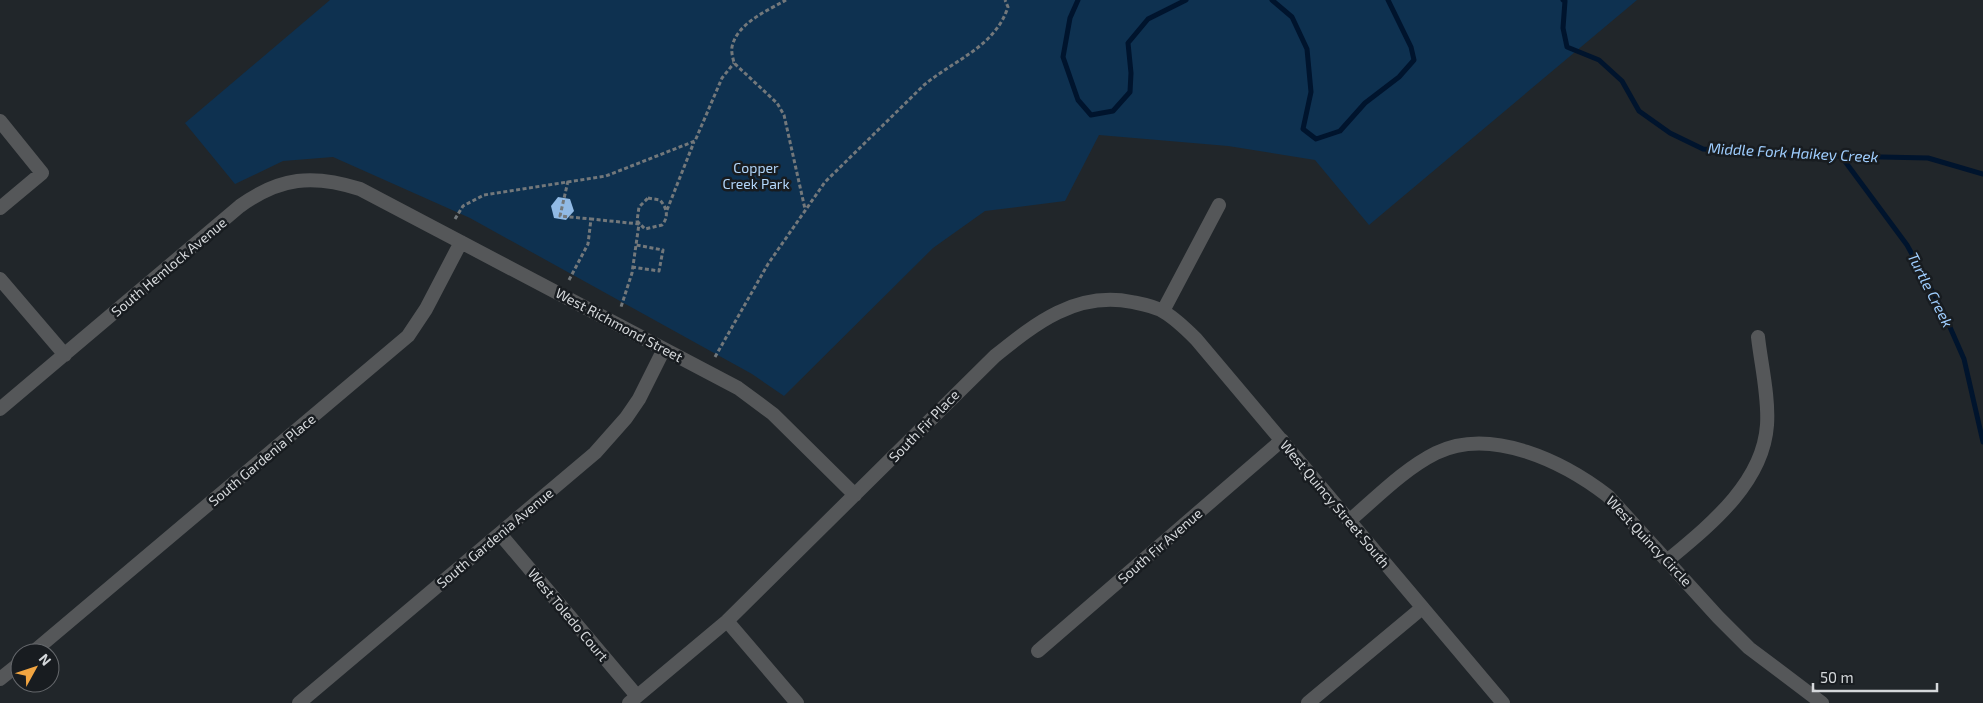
<svg xmlns="http://www.w3.org/2000/svg" width="1983" height="703" viewBox="0 0 1983 703" font-family="'Exo 2',sans-serif">
  <style>
    .green { fill: #0e3150 }
    .lines { fill: none; stroke-linecap: round; stroke-linejoin: round }
    .stream { stroke: #00142d; stroke-width: 5 }
    .building { fill: #91bae5 }
    .path { stroke: #73787b; stroke-width: 3; stroke-dasharray: 4 2.5; stroke-linecap: butt }
    .minor { stroke: #555759; stroke-width: 14 }
    .labels { text-anchor: middle; stroke-width: 5; stroke-linejoin: round; paint-order: stroke }
    .park-label { font-size: 14px; fill: #b2d6fa; stroke: #181c20 }
    .street-label { font-size: 14px; fill: #d5d8db; stroke: #181c20 }
    .water-label { font-size: 15px; font-style: italic; fill: #9fceff; stroke: #181c20 }
  </style>
  <rect width="100%" height="100%" fill="#21262a"/>
  <path class="green" d="M330,0H1637L1369,225L1315,160L1228,146L1099,135L1065,201L985,211L933,248L784,396L752,374L470,218L333,157L283,161L235,184L185,123Z"/>
  <g class="lines">
    <path class="stream" d="M1078,0L1070,18L1063,57L1078,100L1091,115L1113,111L1130,92L1131,73L1128,43L1148,19L1186,0
      M1272,0L1292,17L1307,49L1311,92L1303,129L1316,139L1340,131L1365,103L1399,77L1414,60L1411,47L1388,0
      M1563,0L1565,1L1563,28L1567,47L1599,60L1622,81L1639,111L1670,133L1703,149L1790,155L1928,158L1983,174
      M1841,156L1907,245L1942,309L1964,359L1983,442"/>
  </g>
  <path class="building" d="M558,197L570,199L574,211L566,220L554,218L551,206Z"/>
  <g class="lines">
    <path class="path" d="M786,0C767,11 737,23 732,47C731,52 733,58 734,63L777,103L784,115L805,209
      M568,181L560,216L591,219
      M648,198L660,200C667,208 669,217 662,225L645,229L637,221L639,207Z
      M667,210L694,142
      M455,219L463,206L484,195L606,176L695,141L722,78L734,63
      M632,267L659,271L663,250L636,245
      M569,280L588,244L591,219L639,224L632,273L621,307
      M715,357L768,264L825,182L924,85C954,60 995,47 1008,7L1005,0"/>
    <path class="minor" d="M0,121L42,173L0,208
      M0,279L65,355
      M1163,311L1219,205
      M0,409L240,206C280,177 313,174 360,189L738,388L773,414L855,495
      M1349,521C1376,498 1404,469 1436,453C1491,426 1564,462 1608,496L1718,617L1749,648L1822,703
      M500,534L637,696
      M1668,560C1710,525 1763,483 1767,425C1769,397 1761,364 1758,337
      M727,621L797,703
      M1038,651L1282,440
      M32,653L408,336L426,309L461,242
      M0,679L20,663
      M299,703L595,453L626,418L639,399L664,349
      M629,703L727,621L995,356C1036,323 1076,291 1132,302C1142,304 1155,306 1164,312C1176,319 1186,329 1196,339L1503,703
      M1308,703L1422,608"/>
  </g>
  <g class="labels">
    <g class="park-label">
      <text x="756" y="173">Copper<tspan x="756" dy="16">Creek Park</tspan></text>
    </g>
    <g class="street-label">
      <text transform="translate(169 267) rotate(-40)" y="5">South Hemlock Avenue</text>
      <text transform="translate(619 325) rotate(28)" y="5">West Richmond Street</text>
      <text transform="translate(924 426) rotate(-46)" y="5">South Fir Place</text>
      <text transform="translate(262 460) rotate(-40)" y="5">South Gardenia Place</text>
      <text transform="translate(1335 504) rotate(50)" y="5">West Quincy Street South</text>
      <text transform="translate(495 538) rotate(-40)" y="5">South Gardenia Avenue</text>
      <text transform="translate(1649 541) rotate(47)" y="5">West Quincy Circle</text>
      <text transform="translate(1160 546) rotate(-41)" y="5">South Fir Avenue</text>
      <text transform="translate(568 615) rotate(50)" y="5">West Toledo Court</text>
    </g>
    <g class="water-label">
      <text transform="translate(1793 153) rotate(3)" y="5">Middle Fork Haikey Creek</text>
      <text transform="translate(1930 290) rotate(63)" y="5">Turtle Creek</text>
    </g>
  </g>
  <g transform="translate(35 668) rotate(50)"><circle r="24" fill="#181c20" stroke="#64676b"/>
  <path d="M0-4L9 19L0 12L-9 19Z" fill="#f2a541"/>
  <text y="-8" font-size="14" font-weight="bold" text-anchor="middle" fill="#d5d8db">N</text>
  </g>
  <path d="M1813 683v8h124v-8" fill="none" stroke="#d5d8db" stroke-width="2.5"/>
  <text x="1820" y="683" font-size="15" fill="#d5d8db" stroke="#181c20" stroke-width="4" paint-order="stroke">50 m</text>
</svg>
